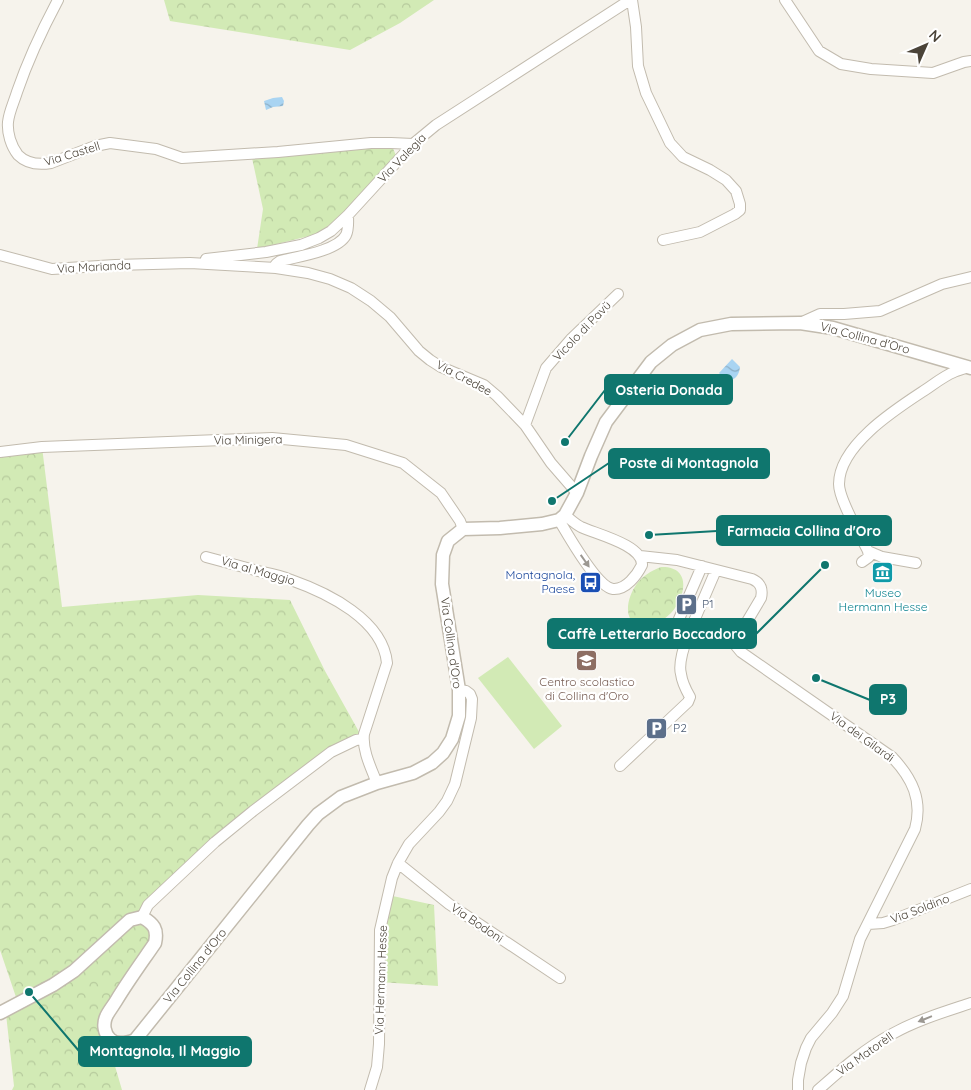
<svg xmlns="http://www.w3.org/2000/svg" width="971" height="1090" viewBox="0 0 971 1090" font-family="Quicksand,sans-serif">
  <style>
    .forest { fill: url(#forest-crowns) }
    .garden { fill: #d2eab5 }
    .water { fill: url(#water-waves) }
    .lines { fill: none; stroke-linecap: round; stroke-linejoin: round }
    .minor-casing { stroke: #c2bbae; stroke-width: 12 }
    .tertiary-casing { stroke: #c2bbae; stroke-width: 15 }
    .minor { stroke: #fff; stroke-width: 10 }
    .tertiary { stroke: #fff; stroke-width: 12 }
    .oneway { fill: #9c9892 }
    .labels { text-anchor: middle; stroke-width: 4.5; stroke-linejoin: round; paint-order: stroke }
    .street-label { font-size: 12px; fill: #4b4439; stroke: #fff }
    .transit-label { font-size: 12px; fill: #164399; stroke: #fff; text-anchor: end }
    .culture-label { font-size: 12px; fill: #0d838f; stroke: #fff }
    .service-label { font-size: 12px; fill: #4e5e75; stroke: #fff; text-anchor: start }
    .education-label { font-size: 12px; fill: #785e54; stroke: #fff }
    .leader { fill: none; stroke: #0f766e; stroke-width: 2 }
    .callout-dot { fill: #0f766e; stroke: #fff; stroke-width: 2 }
    .callout { fill: #0f766e; stroke: #0f766e; stroke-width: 2 }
    .callout-label { font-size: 14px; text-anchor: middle; font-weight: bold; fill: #fff }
  </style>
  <defs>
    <pattern id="forest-crowns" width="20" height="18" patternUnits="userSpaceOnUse" patternTransform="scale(1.25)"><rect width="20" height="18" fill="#d2eab5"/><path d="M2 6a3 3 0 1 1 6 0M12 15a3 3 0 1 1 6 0" fill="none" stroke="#b6ca9c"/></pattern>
    <pattern id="water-waves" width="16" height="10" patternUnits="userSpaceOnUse" patternTransform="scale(1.25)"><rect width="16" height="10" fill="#a9d4f2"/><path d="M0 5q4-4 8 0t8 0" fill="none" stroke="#8caec5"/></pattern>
  </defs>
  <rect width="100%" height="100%" fill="#f6f3ec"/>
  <path class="forest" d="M164,0H434L400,23L350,50L170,21Z
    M392,146L397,158L336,220L317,234L257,249L263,209L252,158Z
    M42,447L62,607L198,595L290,600L325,671L363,739L331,752L215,842L143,917L157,936L120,994L105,1032L122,1090H12L14,1086L5,1005L18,1003L0,950V452Z
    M661,567C692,566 686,597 671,613C666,618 659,623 652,625C646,628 639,628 634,623C623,614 629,595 636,585C642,576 651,571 661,567Z
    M388,895L434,905L438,986L380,982Z"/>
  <path class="garden" d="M508,657L562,726L534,749L478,678Z"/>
  <path class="water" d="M282,97L284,101L283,106L273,107L266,110L264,101L273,98Z
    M732,359L740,367C739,376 735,380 727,381L719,373Z"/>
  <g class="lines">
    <defs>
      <path id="minor" d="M58,0C42,30 28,60 17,92C14,102 9,112 8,122C7,133 11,146 18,155C27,164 39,165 51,163L95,146L110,143L156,149L182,158L278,152L371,143H391L413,144
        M632,0L636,27L638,66L646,93L670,143L683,157L710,170L726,180L736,191L740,204V210L735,214L700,232L663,240
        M785,0L819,51L841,64L871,69L933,73L964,62L971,61
        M0,255L52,269L115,265L190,263L276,268L308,273L330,279L351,288L371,301L390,317L419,351L430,360L441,367L484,385L497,396L525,425L551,463L577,493
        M206,259L266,252L301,245L319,238L331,231L348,215L413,144L436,125L630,0
        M276,268V264L280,261C296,257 338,251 346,235C349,229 348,222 348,215
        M800,323L820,314H844L880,311L942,284L971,277
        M525,425L546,368L572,338L618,294
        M0,452L42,447L272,438L346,445L403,463L441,493L460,521L463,529
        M559,520C568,535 597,587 613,589C626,590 637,575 642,565C643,545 596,534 581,527C575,524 570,519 565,515
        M868,551L882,557L916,563
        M640,556L677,560L752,579C761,583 763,589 761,598L736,640V646L741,652L892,757C912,778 923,800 915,829L860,939L843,996L832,1013L811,1038L806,1048L801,1063L798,1080V1090
        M206,557C225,562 243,567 262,572C272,574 282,576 291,580C328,593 383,620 387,663L364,734C362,750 371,768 377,783
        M862,562L869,557L868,551C860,535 839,500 839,484C839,445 896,409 925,390C934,384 944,376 954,372C958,370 964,369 968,367
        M679,619L702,566
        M620,766L688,702L690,697C686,690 682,682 681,674C678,664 684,646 688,635L716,570
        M398,863L449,904L560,978
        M142,917L148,905L215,842L253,811L331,752L356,740L363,739
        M868,924L883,923L893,920L971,889
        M370,1090L377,1067L379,1044L380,930L392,878L398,863L409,844L439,812L447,801L455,784L471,718L472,699L470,694L466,691L459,690
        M818,1090C841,1070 864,1049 892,1034C917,1020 944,1012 971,1003"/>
      <path id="tertiary" d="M0,1013L53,985L74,971L130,920L142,917C154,924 158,929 155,943C142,962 128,981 116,1001C113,1006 108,1012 106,1017C103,1024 104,1033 110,1039C117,1046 127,1043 135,1040L308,825L318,814L341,797L377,783L413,773L432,763L443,753L452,739L459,716V690L442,584L443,555L448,541L463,529L500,528L542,524L559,520L565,515L577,493L591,456L606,422L651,362L672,345L700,330L731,324L800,323L833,328L971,368"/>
    </defs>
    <use href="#minor" class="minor-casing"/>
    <use href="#tertiary" class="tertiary-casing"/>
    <use href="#minor" class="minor"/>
    <use href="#tertiary" class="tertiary"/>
  </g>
  <defs><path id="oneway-solid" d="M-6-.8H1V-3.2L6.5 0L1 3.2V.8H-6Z" transform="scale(1.25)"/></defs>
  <g class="oneway">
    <use href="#oneway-solid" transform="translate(585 561) rotate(55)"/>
    <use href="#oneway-solid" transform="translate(925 1019) rotate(158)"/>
  </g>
  <defs>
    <symbol id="museum-square" viewBox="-11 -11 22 22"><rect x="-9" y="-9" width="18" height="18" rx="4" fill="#0f9aa8" stroke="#fff"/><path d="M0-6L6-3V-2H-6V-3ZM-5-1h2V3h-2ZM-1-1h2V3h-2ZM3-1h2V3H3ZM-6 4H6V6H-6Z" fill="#fff"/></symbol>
    <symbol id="bus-square" viewBox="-11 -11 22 22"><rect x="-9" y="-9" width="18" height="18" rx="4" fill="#1a4fb4" stroke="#fff"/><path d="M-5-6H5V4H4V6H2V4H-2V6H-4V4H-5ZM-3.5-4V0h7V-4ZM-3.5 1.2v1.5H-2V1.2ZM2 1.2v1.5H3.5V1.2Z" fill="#fff"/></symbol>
    <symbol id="parking-square" viewBox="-11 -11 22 22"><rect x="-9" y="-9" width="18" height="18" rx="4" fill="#5c6f8a" stroke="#fff"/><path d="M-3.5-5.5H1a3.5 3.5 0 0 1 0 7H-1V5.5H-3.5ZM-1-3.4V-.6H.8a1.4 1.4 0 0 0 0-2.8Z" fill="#fff"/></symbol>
    <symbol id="school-square" viewBox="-11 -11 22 22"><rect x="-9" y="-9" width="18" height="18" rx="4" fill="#8d6e63" stroke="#fff"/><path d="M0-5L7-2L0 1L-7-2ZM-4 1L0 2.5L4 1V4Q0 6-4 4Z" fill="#fff"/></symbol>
  </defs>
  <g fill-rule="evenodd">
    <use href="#museum-square" x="870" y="560" width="25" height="25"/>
    <use href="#bus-square" x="578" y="570" width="25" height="25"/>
    <use href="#parking-square" x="674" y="592" width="25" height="25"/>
    <use href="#school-square" x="574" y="648" width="25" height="25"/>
    <use href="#parking-square" x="644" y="716" width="25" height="25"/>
  </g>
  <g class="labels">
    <g class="street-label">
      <text transform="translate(72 154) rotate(-17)" y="4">Via Castell</text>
      <text transform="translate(402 158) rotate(-46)" y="4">Via Valegia</text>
      <text transform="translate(94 267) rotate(-3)" y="4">Via Marianda</text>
      <text transform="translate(582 331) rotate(-46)" y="4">Vicolo di Pavü</text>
      <text transform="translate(865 338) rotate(15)" y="4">Via Collina d'Oro</text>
      <text transform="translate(464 378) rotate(28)" y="4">Via Credee</text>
      <text transform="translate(248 440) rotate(-1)" y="4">Via Minigera</text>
      <text transform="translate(258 571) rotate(16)" y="4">Via al Maggio</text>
      <text transform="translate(451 643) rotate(82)" y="4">Via Collina d'Oro</text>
      <text transform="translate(862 737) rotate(36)" y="4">Via dei Gilardi</text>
      <text transform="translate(920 909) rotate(-21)" y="4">Via Soldino</text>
      <text transform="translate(477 923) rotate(34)" y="4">Via Bodoni</text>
      <text transform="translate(195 966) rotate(-51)" y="4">Via Collina d'Oro</text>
      <text transform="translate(381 980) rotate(-88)" y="4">Via Hermann Hesse</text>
      <text transform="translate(865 1054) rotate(-35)" y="4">Via Matorèll</text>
    </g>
    <g class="transit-label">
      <text x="575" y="579">Montagnola,<tspan x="575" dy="14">Paese</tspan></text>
    </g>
    <g class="culture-label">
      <text x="883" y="597">Museo<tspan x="883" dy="14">Hermann Hesse</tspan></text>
    </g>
    <g class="service-label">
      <text x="702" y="608">P1</text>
      <text x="673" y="732">P2</text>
    </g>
    <g class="education-label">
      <text x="587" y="686">Centro scolastico<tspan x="587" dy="14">di Collina d'Oro</tspan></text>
    </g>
  </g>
  <path class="leader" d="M565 442L605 390M552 501L609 463M649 535L717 531M825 565L756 634M816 678L870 700M29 992L79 1051"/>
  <g class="callout-dot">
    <circle cx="565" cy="442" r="5"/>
    <circle cx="552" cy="501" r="5"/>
    <circle cx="649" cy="535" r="5"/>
    <circle cx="825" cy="565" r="5"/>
    <circle cx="816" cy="678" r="5"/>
    <circle cx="29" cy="992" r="5"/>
  </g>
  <g class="callout">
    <rect x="605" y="375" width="127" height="29" rx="5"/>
    <rect x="609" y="449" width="160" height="29" rx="5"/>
    <rect x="717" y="516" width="174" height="29" rx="5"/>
    <rect x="548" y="619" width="208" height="29" rx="5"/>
    <rect x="870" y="685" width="36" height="29" rx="5"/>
    <rect x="79" y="1037" width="172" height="29" rx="5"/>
  </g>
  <g class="callout-label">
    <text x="669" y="395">Osteria Donada</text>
    <text x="689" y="468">Poste di Montagnola</text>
    <text x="804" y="536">Farmacia Collina d'Oro</text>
    <text x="652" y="639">Caffè Letterario Boccadoro</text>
    <text x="888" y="704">P3</text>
    <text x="165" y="1056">Montagnola, Il Maggio</text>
  </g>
  <g transform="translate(926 45) rotate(45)" stroke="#ffffff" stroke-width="4" paint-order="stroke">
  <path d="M0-4L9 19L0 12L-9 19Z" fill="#4b4439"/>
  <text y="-8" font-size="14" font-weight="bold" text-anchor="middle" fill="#4b4439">N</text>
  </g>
</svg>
